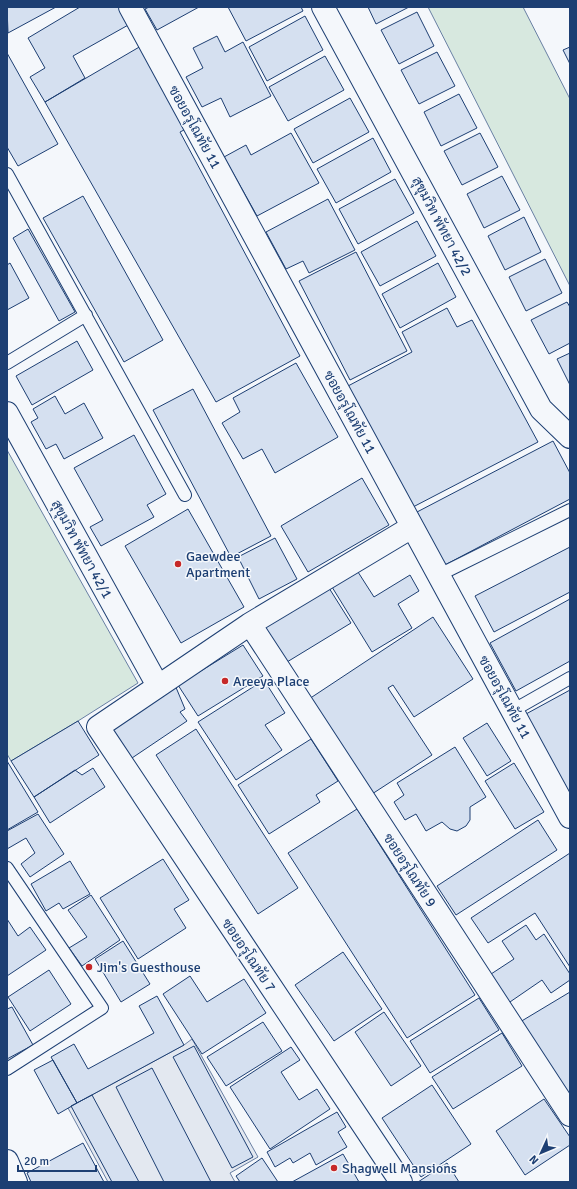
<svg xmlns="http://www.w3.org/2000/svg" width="577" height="1189" viewBox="0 0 577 1189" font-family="Signika,Sarabun,sans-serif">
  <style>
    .green { fill: #d7e8df; stroke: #687fa3 }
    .parking { fill: #e3e8f0; stroke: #687fa3 }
    .building { fill: #d5e0f0; stroke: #1d3f73 }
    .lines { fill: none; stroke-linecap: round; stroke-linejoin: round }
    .service-casing { stroke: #1d3f73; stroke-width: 14 }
    .minor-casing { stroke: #1d3f73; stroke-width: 24 }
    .service { stroke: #f4f7fb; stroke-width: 12 }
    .minor { stroke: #f4f7fb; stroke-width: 22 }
    .poi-dot { fill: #c62828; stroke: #f4f7fb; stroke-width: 1.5 }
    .labels { text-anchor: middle; stroke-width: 3; stroke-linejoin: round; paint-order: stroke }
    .street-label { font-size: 14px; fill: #1d3f73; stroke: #f4f7fb }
    .poi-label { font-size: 14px; fill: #1d3f73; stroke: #f4f7fb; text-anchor: start }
  </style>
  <rect width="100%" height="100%" fill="#f4f7fb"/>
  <path class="green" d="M428,7H523L570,99V286Z
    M7,450L138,683L78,721L11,761L7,754Z"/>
  <path class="parking" d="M192,1039L258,1157L230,1173L235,1182H108L68,1108L184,1045Z"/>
  <path class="building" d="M7,7H56L8,33Z
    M80,7H120L130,24L73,56L85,78L45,102L30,77L45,68L28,38Z
    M149,7H199L157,30L145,9Z
    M228,7H301L303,11L246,41Z
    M368,7H409L376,24Z
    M417,12L434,46L399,64L381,30Z
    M305,16L323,50L267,81L249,47Z
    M217,36L225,52L243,42L271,96L230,117L221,98L202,107L186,77L203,68L193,48Z
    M141,46L188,128L180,132L300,356L216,402L45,102Z
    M570,47V64L563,50Z
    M437,52L455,86L419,104L401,70Z
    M7,53L58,144L18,166L7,147Z
    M325,56L344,90L288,121L269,87Z
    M459,94L477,128L441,146L424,112Z
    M350,98L369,132L313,163L294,129Z
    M291,133L319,183L257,216L224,157L246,145L251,155Z
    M480,133L498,167L462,185L444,151Z
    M373,138L391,172L336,203L317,169Z
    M502,176L520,210L484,228L467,194Z
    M395,179L414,213L358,244L339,209Z
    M83,196L163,340L124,362L43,218Z
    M328,199L355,250L309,273L303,261L286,269L266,232Z
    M524,217L541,252L505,270L488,236Z
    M417,221L436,256L380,286L361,252Z
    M28,229L75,312L59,321L13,238Z
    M356,252L407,351L350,380L299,281Z
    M545,259L562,293L526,311L509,277Z
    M10,263L29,298L7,310V265Z
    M438,263L456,297L400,328L382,294Z
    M567,302L570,307V343L549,354L531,320Z
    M447,308L457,327L472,320L538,442L413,507L348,386L412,352L402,332Z
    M77,341L93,370L32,405L16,376Z
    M570,353V385L557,359Z
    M296,363L338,437L275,473L262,449L243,459L222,423L240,412L233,398Z
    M193,389L271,536L231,557L153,410Z
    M55,396L65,414L84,403L103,438L64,459L56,444L46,449L31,422L38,418L33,409Z
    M134,435L166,494L147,505L154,517L101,546L90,527L103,520L74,468Z
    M553,441L570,473V499L445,565L417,512Z
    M362,478L389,525L308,572L281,526Z
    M188,509L244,607L181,643L125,546Z
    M275,538L297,579L259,599L238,557Z
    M570,547V592L494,632L475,596Z
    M358,572L374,597L410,575L419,591L398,604L412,628L372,652L332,587Z
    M329,588L351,623L287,662L265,627Z
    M570,599V661L516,691L490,643Z
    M433,617L473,679L414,717L393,685L388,688L432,755L372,794L309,699Z
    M243,645L263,676L198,716L178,685Z
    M264,680L285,713L265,725L282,750L236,780L198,722Z
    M175,685L185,709L180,712L187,721L129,760L109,729Z
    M570,690V794L526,714Z
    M78,721L99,755L34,797L11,761Z
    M487,723L511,761L487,776L463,738Z
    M196,729L298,888L258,914L156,755Z
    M311,739L338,781L316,795L320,802L269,834L238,785Z
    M455,747L486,797L470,807V820L466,826L457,831L450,829L442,822L426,831L416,814L405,820L394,802L404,795L397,783Z
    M7,761L38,812L7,830Z
    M514,763L544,812L515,829L485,781Z
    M93,768L105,787L50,823L34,797L75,770L82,775Z
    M357,809L475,995L407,1038L288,853Z
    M38,814L64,854L30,877L21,864L35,853L26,838L7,849V831Z
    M538,820L557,850L456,915L437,886Z
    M570,853V967L535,913L488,943L471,918Z
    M163,859L189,900L174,909L186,928L138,959L100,898Z
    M70,861L90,894L63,909L59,903L46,911L31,884Z
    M91,895L120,940L82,966L69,948L87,937L68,910Z
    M7,919L18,936L30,927L46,950L7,976Z
    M526,925L536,940L544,934L570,974V980L551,993L542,980L507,1004L488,976L514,959L502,941Z
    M123,941L150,984L121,1002L95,959Z
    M343,952L382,1009L334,1041L295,985Z
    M49,970L71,1004L30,1031L8,997Z
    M190,976L207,1002L244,979L266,1013L202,1054L163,994Z
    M570,992V1100L520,1022Z
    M157,996L184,1045L77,1103L51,1057L74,1044L88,1069L154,1033L139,1006Z
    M479,998L499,1030L430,1073L410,1041Z
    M12,1007L33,1045L7,1059V1009Z
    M384,1012L421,1066L391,1086L355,1032Z
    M263,1022L282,1051L226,1086L207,1057Z
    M502,1033L522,1066L453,1109L432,1077Z
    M194,1046L253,1157L232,1168L173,1057Z
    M291,1047L300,1060L281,1072L299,1100L317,1089L330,1109L270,1149L230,1087Z
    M53,1060L77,1103L58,1114L34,1070Z
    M152,1068L211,1182H164L116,1087Z
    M432,1085L471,1144L421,1177L382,1118Z
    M92,1095L139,1182H112L71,1106Z
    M544,1099L570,1137V1145L525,1175L496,1131Z
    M337,1112L346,1127L338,1132L347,1147L316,1165L310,1153L293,1163L290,1158L275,1167L267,1152Z
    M83,1143L104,1182H31L27,1173Z
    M343,1154L359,1182H292Z
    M262,1158L278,1182H240L236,1176Z
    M447,1163L459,1182H418Z"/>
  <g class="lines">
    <defs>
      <path id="service" d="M7,174L185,495
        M7,363L86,315
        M439,575L570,510
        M512,711L570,678
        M7,868L102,1008L7,1069"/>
      <path id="minor" d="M130,7L570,817
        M323,7L541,409L570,437
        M7,413L158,686
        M250,624L570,1115
        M7,1161L16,1182
        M401,1182L98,727L250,624L412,527"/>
    </defs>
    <use href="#service" class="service-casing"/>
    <use href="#minor" class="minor-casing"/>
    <use href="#service" class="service"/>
    <use href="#minor" class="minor"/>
  </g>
  <g class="poi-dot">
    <circle cx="178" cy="564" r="4"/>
    <circle cx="225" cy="681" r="4"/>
    <circle cx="89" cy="967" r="4"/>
    <circle cx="334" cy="1168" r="4"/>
  </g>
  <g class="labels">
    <g class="street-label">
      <text transform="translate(195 127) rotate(61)" y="5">ซอยอรุโณทัย 11</text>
      <text transform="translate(442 226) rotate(62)" y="5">สุขุมวิท พัทยา 42/2</text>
      <text transform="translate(350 412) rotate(61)" y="5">ซอยอรุโณทัย 11</text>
      <text transform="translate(82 549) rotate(61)" y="5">สุขุมวิท พัทยา 42/1</text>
      <text transform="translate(505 697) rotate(61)" y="5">ซอยอรุโณทัย 11</text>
      <text transform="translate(410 870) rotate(57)" y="5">ซอยอรุโณทัย 9</text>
      <text transform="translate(249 955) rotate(56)" y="5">ซอยอรุโณทัย 7</text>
    </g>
    <g class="poi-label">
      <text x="186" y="561">Gaewdee<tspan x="186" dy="16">Apartment</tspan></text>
      <text x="233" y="686">Areeya Place</text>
      <text x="97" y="972">Jim's Guesthouse</text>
      <text x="342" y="1173">Shagwell Mansions</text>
    </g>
  </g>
  <rect width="577" height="1189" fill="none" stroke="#1d3f73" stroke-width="16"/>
  <g transform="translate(541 1153) rotate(226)" stroke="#f4f7fb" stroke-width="3" paint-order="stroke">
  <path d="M0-3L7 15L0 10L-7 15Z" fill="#1d3f73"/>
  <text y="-6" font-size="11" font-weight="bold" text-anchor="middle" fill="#1d3f73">N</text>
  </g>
  <path d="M18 1165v6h78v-6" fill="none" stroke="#1d3f73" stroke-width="2"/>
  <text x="24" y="1165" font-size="12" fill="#1d3f73" stroke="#f4f7fb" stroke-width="3" paint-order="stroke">20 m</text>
</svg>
